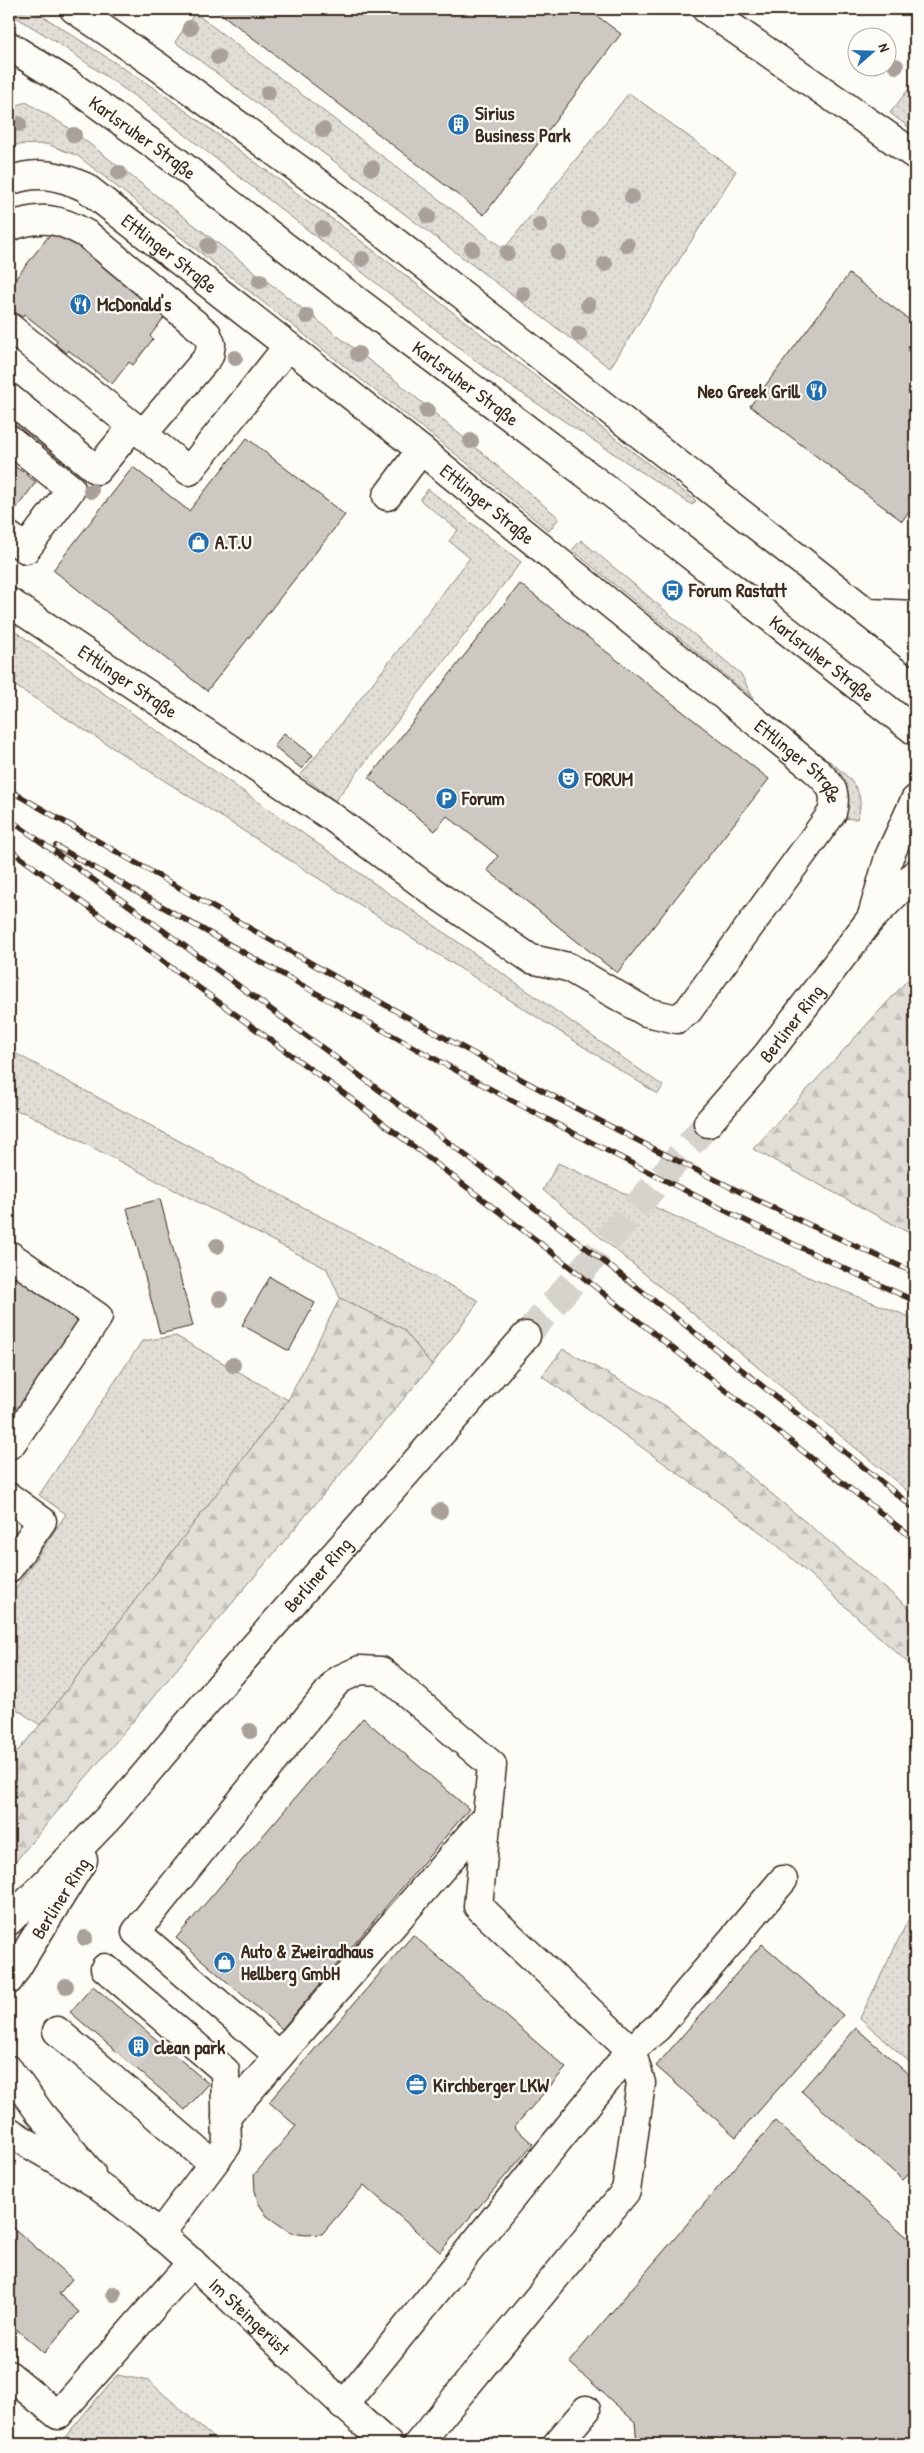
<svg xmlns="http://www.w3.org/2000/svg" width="924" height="2453" viewBox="0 0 924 2453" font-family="'Patrick Hand',sans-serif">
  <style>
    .grass { fill: url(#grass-dots); stroke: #8e847a }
    .forest { fill: url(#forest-firs); stroke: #8e847a }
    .building { fill: #cdc8c2; stroke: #3b2a1e }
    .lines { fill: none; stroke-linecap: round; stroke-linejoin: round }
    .minor-tunnel { stroke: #d6d2cc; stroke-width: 28; stroke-dasharray: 28 14; stroke-linecap: butt }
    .minor-casing { stroke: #3b2a1e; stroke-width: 31 }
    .major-casing { stroke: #3b2a1e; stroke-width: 31 }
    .minor { stroke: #fdfcf7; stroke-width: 28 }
    .major { stroke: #fdfcf7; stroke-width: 28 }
    .rail-casing { stroke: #3b2a1e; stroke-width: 5.5 }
    .rail { stroke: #fdfcf7; stroke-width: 4; stroke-dasharray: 11; stroke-linecap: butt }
    .tree { fill: #a9a199 }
    .labels { text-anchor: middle; stroke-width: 4.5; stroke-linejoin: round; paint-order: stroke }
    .poi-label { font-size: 19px; font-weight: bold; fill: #3b2a1e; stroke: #fdfcf7; text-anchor: start }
    .street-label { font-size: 19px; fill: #3b2a1e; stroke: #fdfcf7 }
  </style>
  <defs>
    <pattern id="grass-dots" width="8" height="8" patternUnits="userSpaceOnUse" patternTransform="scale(1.25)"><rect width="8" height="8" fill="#e1ded7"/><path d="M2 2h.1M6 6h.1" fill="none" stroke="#c2bfb8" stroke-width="1.8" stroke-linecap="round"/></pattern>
    <pattern id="forest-firs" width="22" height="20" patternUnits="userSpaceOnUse" patternTransform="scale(1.25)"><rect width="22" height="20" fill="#e1ded7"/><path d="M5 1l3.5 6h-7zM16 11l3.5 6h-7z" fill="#c2bfb8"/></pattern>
  </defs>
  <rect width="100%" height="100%" fill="#fdfcf7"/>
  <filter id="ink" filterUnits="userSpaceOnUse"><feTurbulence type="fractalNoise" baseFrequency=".02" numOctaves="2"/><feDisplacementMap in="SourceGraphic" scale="10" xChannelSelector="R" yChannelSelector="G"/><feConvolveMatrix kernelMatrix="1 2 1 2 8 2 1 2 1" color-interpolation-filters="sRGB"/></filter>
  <g filter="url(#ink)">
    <path class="grass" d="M9,9H32L160,92L347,230L696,501L692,505L497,377L143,102L55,41L9,13Z
      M195,13L504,249L629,93L736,171L610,368L175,42Z
      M915,81V132L890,113Z
      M26,102L69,128L401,385L559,518L549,531L467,463L78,156L47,144L9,145V108Z
      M428,489L521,562L335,801L301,775L470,558L449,541L458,530L420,500Z
      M581,540L741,674L753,698L572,550Z
      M9,627L663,1086L658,1094L9,682Z
      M828,760C848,776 868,791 857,819L836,818L822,768Z
      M9,1050L479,1301L432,1365L403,1329L340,1298L327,1269L26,1113L9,1109Z
      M558,1163L808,1277L915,1319V1497L543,1190Z
      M176,1336L288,1400L40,1725L9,1704V1598L66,1514L39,1495L142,1341Z
      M915,1906V2067L860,2018Z
      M117,2375L149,2381L220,2444H59Z"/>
    <path class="forest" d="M915,972V1236L753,1149Z
      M340,1298L403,1329L432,1365L9,1869V1761L40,1725L288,1400Z
      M563,1349L666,1406L915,1613V1669L770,1539L542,1376Z"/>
    <path class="building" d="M215,9H588L621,34L484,215Z
      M55,228L76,239L105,261L102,265L166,315L150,336L153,339L133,365L129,362L112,384L68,350L66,353L55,344L58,341L24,314L22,317L11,309L14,306L9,302V287Z
      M849,274L915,324V503L902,521L750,406Z
      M247,438L345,515L207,691L53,570L133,467L189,511Z
      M9,462L36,482L16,509L9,504Z
      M520,584L769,779L617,973L487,870L498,856L447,816L435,831L369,778Z
      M284,733L313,755L302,769L274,746Z
      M160,1199L193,1326L160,1334L127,1208Z
      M9,1272L80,1322L9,1426Z
      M270,1277L315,1303L289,1351L242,1325Z
      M363,1718L469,1809L282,2029L176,1938Z
      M413,1935L566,2068L514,2127L533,2144L440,2252L364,2185L322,2234L306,2235L291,2233L267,2216L259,2204L255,2191L254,2175L296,2126L269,2102Z
      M762,1944L843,2015L736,2137L656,2066Z
      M93,1986L209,2084L185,2110L70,2012Z
      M856,2028L915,2080V2167L903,2180L801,2091Z
      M775,2121L915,2244V2444H637L635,2422L569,2362Z
      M9,2224L72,2279L59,2294L79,2312L44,2353L9,2323Z"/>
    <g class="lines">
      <path class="minor-tunnel" d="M526,1336L708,1123
        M126,2060L149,2033"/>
      <defs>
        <g id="minor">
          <path d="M706,9L915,155"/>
          <path id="s1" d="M9,181C37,170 58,175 85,187L421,450L813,768C830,783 838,791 832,813L688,1011L677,1019L646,1012L568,967L531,959L440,897L332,817L9,602"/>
          <path d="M9,227C41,215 59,218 88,235L207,334L211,344L209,356L143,434"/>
          <path d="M9,327L189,471L288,346"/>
          <path d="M9,398L97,470L133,426"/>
          <path d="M9,439L71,489L26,549L9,536"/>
          <path d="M387,496L421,450"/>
          <path d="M869,613L915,615"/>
          <path d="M872,916L889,857L915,800"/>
          <path id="s2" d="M708,1123L767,1055L870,920L915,874"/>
          <path d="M9,1255L98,1317L11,1444H9"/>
          <path d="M9,1497L42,1521L9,1568"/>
          <path id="s3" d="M9,1921L111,1815L219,1687L526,1336"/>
          <path d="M105,1968L225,2071L227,2145L160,2234"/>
          <path d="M9,1980L83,1860"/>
          <path d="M57,2031L212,2163"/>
          <path d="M279,2056L487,1816"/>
          <path d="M9,2070L40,2113L91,2173"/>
          <path d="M226,2117L279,2056L136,1932L338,1680L360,1670L381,1671L492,1765L478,1906L631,2050L641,2083L626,2191L418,2444"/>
          <path id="s4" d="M9,2131C41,2154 78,2169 109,2193C208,2269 293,2363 388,2444"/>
          <path d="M9,2375L58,2415L192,2262"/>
          <path d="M343,2406L631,2050L658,2027L783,1880"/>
          <path d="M557,2444L586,2410"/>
        </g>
        <g id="major">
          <path d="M74,9L156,65L348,205L915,650"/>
          <path id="s5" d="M9,46L68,83L175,160L284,246L614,495L915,731"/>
        </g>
      </defs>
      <use href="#minor" class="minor-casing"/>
      <use href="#major" class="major-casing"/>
      <use href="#minor" class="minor"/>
      <use href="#major" class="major"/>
      <defs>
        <path id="rail" d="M9,790C258,933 506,1079 765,1204C815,1228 865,1250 915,1273
          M9,819C318,1040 621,1269 915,1509
          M56,846C338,1007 620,1167 915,1301
          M9,849L350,1098L536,1240L915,1540"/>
      </defs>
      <use href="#rail" class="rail-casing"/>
      <use href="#rail" class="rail"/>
    </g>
    <g class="tree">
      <circle cx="190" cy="28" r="8"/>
      <circle cx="218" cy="57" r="8"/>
      <circle cx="896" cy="66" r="8"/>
      <circle cx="268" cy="93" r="8"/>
      <circle cx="19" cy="124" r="8"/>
      <circle cx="323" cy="130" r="8"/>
      <circle cx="74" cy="135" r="8"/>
      <circle cx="372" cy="168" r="8"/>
      <circle cx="119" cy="173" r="8"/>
      <circle cx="632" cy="197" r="8"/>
      <circle cx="428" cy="216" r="8"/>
      <circle cx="589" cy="219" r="8"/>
      <circle cx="540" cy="225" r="8"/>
      <circle cx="322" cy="229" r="8"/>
      <circle cx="627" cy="245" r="8"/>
      <circle cx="208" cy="246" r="8"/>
      <circle cx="472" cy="249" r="8"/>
      <circle cx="507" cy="253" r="8"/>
      <circle cx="558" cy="253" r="8"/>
      <circle cx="362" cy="259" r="8"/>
      <circle cx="605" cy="264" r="8"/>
      <circle cx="260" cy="281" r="8"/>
      <circle cx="523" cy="294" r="8"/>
      <circle cx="588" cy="305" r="8"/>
      <circle cx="307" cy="316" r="8"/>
      <circle cx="579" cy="334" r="8"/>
      <circle cx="358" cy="354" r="8"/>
      <circle cx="235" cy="358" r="8"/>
      <circle cx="427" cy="411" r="8"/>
      <circle cx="471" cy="441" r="8"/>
      <circle cx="91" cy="491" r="8"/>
      <circle cx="217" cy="1246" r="8"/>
      <circle cx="220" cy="1299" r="8"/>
      <circle cx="233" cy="1365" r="8"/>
      <circle cx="440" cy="1511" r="8"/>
      <circle cx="250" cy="1731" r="8"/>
      <circle cx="85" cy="1938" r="8"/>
      <circle cx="66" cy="1986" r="8"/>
      <circle cx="114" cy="2294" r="8"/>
    </g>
  </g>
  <defs>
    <symbol id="building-disc" viewBox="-11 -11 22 22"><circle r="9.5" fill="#1f6fb2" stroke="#fdfcf7"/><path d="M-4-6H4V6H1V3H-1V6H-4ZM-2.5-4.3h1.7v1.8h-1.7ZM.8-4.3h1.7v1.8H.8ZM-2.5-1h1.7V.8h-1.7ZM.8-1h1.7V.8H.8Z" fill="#fff"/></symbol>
    <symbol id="restaurant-disc" viewBox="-11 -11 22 22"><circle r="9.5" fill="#1f6fb2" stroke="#fdfcf7"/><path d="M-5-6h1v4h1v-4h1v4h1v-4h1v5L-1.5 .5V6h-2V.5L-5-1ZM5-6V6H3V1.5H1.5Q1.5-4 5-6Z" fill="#fff"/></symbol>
    <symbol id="shop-disc" viewBox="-11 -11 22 22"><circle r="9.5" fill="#1f6fb2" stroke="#fdfcf7"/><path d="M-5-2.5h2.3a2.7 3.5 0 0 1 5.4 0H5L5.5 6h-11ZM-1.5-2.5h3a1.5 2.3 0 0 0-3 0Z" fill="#fff"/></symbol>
    <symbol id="bus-disc" viewBox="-11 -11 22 22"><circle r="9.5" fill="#1f6fb2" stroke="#fdfcf7"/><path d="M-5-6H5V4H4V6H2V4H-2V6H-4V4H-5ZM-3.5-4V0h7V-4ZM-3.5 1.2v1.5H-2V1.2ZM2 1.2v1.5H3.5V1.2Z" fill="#fff"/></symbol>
    <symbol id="theatre-disc" viewBox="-11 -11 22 22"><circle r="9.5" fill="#1f6fb2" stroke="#fdfcf7"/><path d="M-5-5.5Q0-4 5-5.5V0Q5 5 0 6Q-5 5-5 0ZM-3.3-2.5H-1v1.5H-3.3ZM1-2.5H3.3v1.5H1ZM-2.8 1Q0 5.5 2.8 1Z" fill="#fff"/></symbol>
    <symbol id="parking-disc" viewBox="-11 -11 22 22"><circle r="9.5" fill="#1f6fb2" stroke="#fdfcf7"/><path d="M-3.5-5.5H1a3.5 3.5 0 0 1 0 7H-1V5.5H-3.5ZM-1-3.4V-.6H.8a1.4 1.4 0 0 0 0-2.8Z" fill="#fff"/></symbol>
    <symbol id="office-disc" viewBox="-11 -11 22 22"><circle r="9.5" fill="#1f6fb2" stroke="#fdfcf7"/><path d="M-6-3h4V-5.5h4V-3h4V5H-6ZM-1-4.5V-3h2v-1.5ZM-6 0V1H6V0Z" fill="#fff"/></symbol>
  </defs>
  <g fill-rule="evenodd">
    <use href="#building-disc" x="446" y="112" width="25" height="25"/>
    <use href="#restaurant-disc" x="68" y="292" width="25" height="25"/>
    <use href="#restaurant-disc" x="804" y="378" width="25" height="25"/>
    <use href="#shop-disc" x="186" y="530" width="25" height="25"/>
    <use href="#bus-disc" x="660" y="578" width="25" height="25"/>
    <use href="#theatre-disc" x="556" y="766" width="25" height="25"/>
    <use href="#parking-disc" x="434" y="786" width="25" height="25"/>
    <use href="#shop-disc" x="212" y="1950" width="25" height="25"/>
    <use href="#building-disc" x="126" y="2034" width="25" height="25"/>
    <use href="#office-disc" x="404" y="2072" width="25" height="25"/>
  </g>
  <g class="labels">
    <g class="poi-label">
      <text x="475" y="120">Sirius<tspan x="475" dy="22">Business Park</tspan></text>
      <text x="97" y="311">McDonald's</text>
      <text x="800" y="398" text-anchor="end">Neo Greek Grill</text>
      <text x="215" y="549">A.T.U</text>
      <text x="689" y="597">Forum Rastatt</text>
      <text x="585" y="786">FORUM</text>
      <text x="462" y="805">Forum</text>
      <text x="241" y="1958">Auto &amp; Zweiradhaus<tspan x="241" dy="22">Hellberg GmbH</tspan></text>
      <text x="154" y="2054">clean park</text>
      <text x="433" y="2092">Kirchberger LKW</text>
    </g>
    <g class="street-label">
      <text dy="7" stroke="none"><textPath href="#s5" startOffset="162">Karlsruher Straße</textPath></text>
      <text dy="7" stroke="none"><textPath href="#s1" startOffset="186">Ettlinger Straße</textPath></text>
      <text dy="7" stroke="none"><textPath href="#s5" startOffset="568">Karlsruher Straße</textPath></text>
      <text dy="7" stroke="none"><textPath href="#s1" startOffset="591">Ettlinger Straße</textPath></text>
      <text dy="7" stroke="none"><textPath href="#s5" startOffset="1018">Karlsruher Straße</textPath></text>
      <text transform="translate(128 681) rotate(34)" y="7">Ettlinger Straße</text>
      <text dy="7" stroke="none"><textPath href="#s1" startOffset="996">Ettlinger Straße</textPath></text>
      <text dy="7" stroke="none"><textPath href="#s2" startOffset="130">Berliner Ring</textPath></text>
      <text dy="7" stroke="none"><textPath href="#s3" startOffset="464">Berliner Ring</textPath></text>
      <text transform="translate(60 1898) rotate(-58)" y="7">Berliner Ring</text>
      <text dy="7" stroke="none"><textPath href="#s4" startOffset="305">Im Steingerüst</textPath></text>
    </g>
  </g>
  <rect width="924" height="2453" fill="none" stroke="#fdfcf7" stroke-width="30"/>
  <rect x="15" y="15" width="894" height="2423" fill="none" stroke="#3b2a1e" stroke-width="2" filter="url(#ink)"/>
  <g transform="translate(872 52) rotate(70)"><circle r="24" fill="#fdfcf7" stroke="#afa8a0"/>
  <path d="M0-4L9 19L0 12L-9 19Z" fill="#1f6fb2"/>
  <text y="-8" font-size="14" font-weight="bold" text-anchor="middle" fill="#3b2a1e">N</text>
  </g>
</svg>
